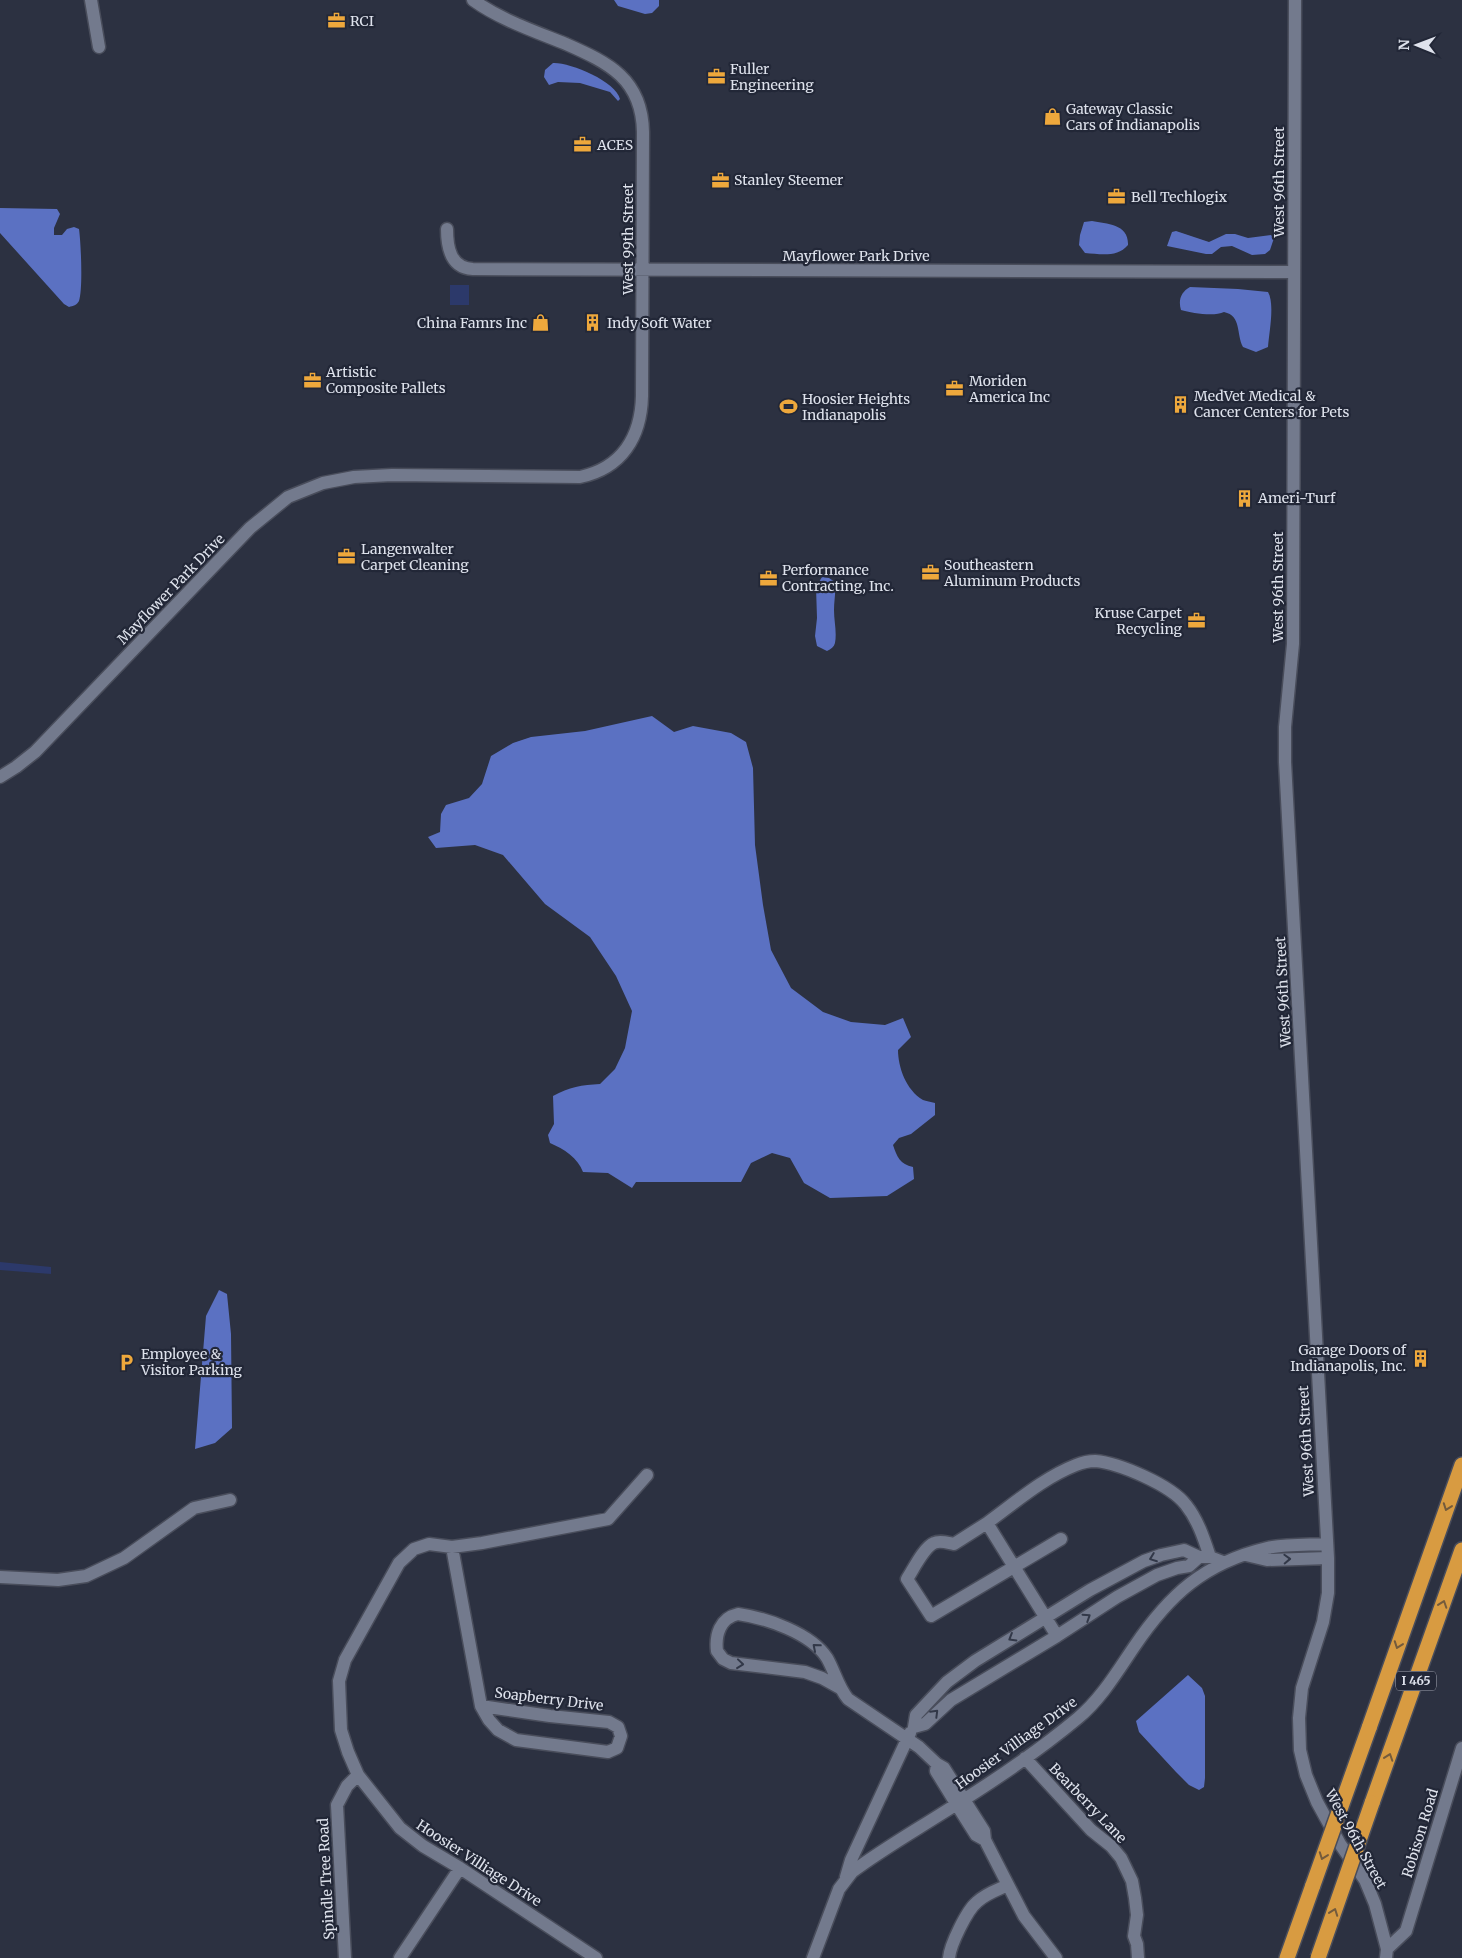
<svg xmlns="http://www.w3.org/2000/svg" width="1462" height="1958" viewBox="0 0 1462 1958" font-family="Merriweather,serif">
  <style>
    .green { fill: #2c396a }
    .water { fill: #5b71c2 }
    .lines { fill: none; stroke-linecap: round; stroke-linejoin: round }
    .minor-casing { stroke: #494d5b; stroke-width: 15 }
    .highway-casing { stroke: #494d5b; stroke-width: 18 }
    .minor { stroke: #737a8d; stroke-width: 12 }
    .highway { stroke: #d89b41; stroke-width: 15 }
    .highway-bridge-casing { stroke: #494d5b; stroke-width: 18; stroke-linecap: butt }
    .highway-bridge { stroke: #d89b41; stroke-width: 15 }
    .oneway { stroke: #745b3c }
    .oneway2 { stroke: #323848 }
    .labels { text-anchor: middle; stroke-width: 4.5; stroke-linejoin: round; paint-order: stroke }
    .shield { fill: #222737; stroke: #a6aab6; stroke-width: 1 }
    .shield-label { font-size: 12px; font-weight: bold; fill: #dee2ec }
    .poi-label { font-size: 14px; fill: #dee2ec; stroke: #222737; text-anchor: start }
    .street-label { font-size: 14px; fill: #dee2ec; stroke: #222737 }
  </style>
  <rect width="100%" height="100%" fill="#2c3141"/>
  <path class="green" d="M450,285H469V305H450Z
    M0,1262L51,1267V1274L0,1270Z"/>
  <path class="water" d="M614,0H659V6L652,13L645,14L618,6Z
    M553,63C569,62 616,81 620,99L618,101L610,92L580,83L558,82L549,85L544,77L545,70Z
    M0,208L57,209L60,214L54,228V235H62L67,229L74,227L79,229C81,243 83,289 79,301C77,305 73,306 69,307L64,304L0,233Z
    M1092,221C1107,224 1129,224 1128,245C1117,258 1100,254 1085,253L1079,245L1080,235L1084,222Z
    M1176,231L1209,242L1226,234H1235L1248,238L1271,235L1274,238L1270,250L1265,254L1252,255L1232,246L1221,247L1212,254H1206L1167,246L1172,232Z
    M1190,287L1238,289L1268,292C1275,304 1269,333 1268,347L1256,352L1243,347C1236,334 1242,316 1224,312C1214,317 1192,313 1181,310C1178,300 1181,292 1190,287Z
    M822,577L829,578L835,582C836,592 834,601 834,610C834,621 837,632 835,643C834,647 831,649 827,651L817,646L815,636L817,618L816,587Z
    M652,716L674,732L693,726L731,733L746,742L753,768L755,845L763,905L771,950L791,988L823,1012L851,1022L885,1025L903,1018L911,1037L898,1050C898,1067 906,1090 923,1100C926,1101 931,1102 935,1103V1115L911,1134L899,1138L893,1145C897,1157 900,1164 913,1167L914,1179L887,1196L830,1198L804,1183L790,1158L772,1153L751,1163L741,1182H636L632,1188L608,1173L583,1172C578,1158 564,1149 550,1143L548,1135L554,1124L553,1096C569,1087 582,1085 600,1084L615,1069L625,1048L632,1011L616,976L590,937L545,904L503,855L475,845L436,848L428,837L440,832L441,814L446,805L469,798L482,784L491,756L513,743L531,737L585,731Z
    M219,1290L227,1294L231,1334L232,1428L215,1443L195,1449L206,1316Z
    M1188,1675L1202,1688L1205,1696V1778L1204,1787L1199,1790L1189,1785L1176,1772L1139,1732L1136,1721Z"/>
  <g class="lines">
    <defs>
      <path id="minor" d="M91,0L99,47
        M1295,0L1293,644L1285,727V762L1328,1558V1593L1323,1622L1302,1688L1299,1718L1300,1750L1306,1775L1317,1802L1340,1844L1365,1880L1375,1904L1387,1949L1386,1958
        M447,229C447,247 450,268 473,269L1294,272
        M0,777L16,767L35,752L250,528L288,497L323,483L354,477L392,475L580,477C622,468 641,437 642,396L643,132C642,79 609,63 566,44C534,31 501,20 473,0
        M987,1523L954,1544C948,1543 940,1540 934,1543C924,1547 913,1570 907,1579L931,1616L1061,1539
        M452,1547L481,1706L489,1720L498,1730L516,1740L608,1752L617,1748L621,1736L618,1727L609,1722L550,1716L481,1706
        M1246,1555L1267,1560L1328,1558
        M1199,1557L1189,1566L1177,1568L1157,1575L1117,1597L1057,1636L951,1700L925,1724L914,1727L916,1715L947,1682L975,1661L1090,1590L1144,1561L1161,1555L1184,1550L1199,1557H1210L1223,1562
        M0,1577L58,1580L86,1576L124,1558L194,1508L230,1500
        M1057,1636L987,1523C1016,1502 1043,1478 1076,1465C1081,1463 1090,1461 1095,1461C1119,1463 1171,1485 1186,1505C1198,1520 1204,1539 1210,1557
        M840,1688L822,1678L805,1672L731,1663L723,1659L717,1651C715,1635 720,1618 738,1614C766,1618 811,1633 827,1658C835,1672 838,1687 848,1699L919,1747L937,1764L944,1768L984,1831L985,1840L1024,1916L1056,1958
        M1025,1758L1091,1830L1111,1846L1121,1858L1132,1881L1135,1898L1137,1915L1134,1936L1137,1944L1138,1958
        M937,1764L936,1771L957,1805L976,1835L985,1840
        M846,1877L851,1860L910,1733
        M1387,1949L1406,1931L1462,1748
        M345,1958L337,1805L347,1786L358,1775
        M400,1958L460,1868
        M596,1958L460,1868L423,1846L400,1828L358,1775L348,1752L341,1730L339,1681L345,1660L399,1563L414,1549L429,1544L452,1547L482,1543L608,1519L647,1475
        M813,1958L839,1889L852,1872C880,1851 911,1833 941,1814C988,1785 1035,1754 1078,1718C1101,1699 1117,1672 1134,1647C1169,1595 1204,1563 1267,1548C1285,1544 1308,1545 1327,1544
        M949,1958C950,1945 967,1910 977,1902C985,1894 997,1890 1008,1885"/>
      <path id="highway" d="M1369,1728L1462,1465
        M1372,1803L1462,1550
        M1287,1958L1313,1885"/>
    </defs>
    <use href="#minor" class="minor-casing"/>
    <use href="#highway" class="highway-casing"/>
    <use href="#minor" class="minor"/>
    <use href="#highway" class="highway"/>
    <defs>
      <path id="highway-bridge" d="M1313,1885L1369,1728
        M1318,1958L1372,1803"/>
    </defs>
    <use href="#highway-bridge" class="highway-bridge-casing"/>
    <use href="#highway-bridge" class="highway-bridge"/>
  </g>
  <defs><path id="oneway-chevron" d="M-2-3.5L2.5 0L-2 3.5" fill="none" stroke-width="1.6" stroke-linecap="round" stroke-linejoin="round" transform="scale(1.25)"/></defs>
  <g class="oneway">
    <use href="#oneway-chevron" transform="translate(1447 1507) rotate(110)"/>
    <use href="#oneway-chevron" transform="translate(1443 1604) rotate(-71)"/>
    <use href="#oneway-chevron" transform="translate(1398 1645) rotate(110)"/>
    <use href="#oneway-chevron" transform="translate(1389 1757) rotate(-71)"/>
    <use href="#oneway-chevron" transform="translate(1323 1856) rotate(110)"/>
    <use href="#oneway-chevron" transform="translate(1334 1912) rotate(-70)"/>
  </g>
  <g class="oneway2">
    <use href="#oneway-chevron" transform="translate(1153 1558) rotate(159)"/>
    <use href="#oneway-chevron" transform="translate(1287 1559) rotate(-2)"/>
    <use href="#oneway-chevron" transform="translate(1087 1617) rotate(-33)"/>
    <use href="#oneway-chevron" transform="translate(1012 1638) rotate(149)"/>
    <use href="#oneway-chevron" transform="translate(816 1647) rotate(-139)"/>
    <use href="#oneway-chevron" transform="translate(740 1664) rotate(6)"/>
    <use href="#oneway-chevron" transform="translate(935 1713) rotate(-45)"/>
  </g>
  <defs>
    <symbol id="office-bare" viewBox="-9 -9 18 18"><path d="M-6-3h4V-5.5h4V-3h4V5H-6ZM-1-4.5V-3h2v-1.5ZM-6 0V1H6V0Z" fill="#eea83c" stroke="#222737" stroke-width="2.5" paint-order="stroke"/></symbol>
    <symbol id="shop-bare" viewBox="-9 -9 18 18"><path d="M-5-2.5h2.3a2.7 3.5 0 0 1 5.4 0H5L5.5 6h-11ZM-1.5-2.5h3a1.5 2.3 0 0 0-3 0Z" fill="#eea83c" stroke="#222737" stroke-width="2.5" paint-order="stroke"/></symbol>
    <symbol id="building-bare" viewBox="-9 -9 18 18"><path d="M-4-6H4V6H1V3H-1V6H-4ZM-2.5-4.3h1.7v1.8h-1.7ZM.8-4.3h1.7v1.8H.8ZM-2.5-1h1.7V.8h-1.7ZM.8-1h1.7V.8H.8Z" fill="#eea83c" stroke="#222737" stroke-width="2.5" paint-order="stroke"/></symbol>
    <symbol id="stadium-bare" viewBox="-9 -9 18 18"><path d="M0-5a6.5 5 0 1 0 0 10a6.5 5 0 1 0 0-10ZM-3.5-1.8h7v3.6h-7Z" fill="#eea83c" stroke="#222737" stroke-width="2.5" paint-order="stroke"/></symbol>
    <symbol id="parking-bare" viewBox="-9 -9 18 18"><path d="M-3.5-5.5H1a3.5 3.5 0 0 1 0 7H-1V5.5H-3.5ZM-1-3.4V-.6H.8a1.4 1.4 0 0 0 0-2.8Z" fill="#eea83c" stroke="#222737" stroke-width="2.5" paint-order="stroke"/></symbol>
  </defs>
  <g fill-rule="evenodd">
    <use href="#office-bare" x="324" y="8" width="25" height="25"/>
    <use href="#office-bare" x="704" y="64" width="25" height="25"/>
    <use href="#shop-bare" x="1040" y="104" width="25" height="25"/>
    <use href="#office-bare" x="570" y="132" width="25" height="25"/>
    <use href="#office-bare" x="708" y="168" width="25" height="25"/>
    <use href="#office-bare" x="1104" y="184" width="25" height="25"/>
    <use href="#shop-bare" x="528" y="310" width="25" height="25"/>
    <use href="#building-bare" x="580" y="310" width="25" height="25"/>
    <use href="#office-bare" x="300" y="368" width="25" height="25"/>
    <use href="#office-bare" x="942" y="376" width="25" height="25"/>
    <use href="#building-bare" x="1168" y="392" width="25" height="25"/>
    <use href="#stadium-bare" x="776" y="394" width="25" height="25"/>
    <use href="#building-bare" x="1232" y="486" width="25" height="25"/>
    <use href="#office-bare" x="334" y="544" width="25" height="25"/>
    <use href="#office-bare" x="918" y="560" width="25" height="25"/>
    <use href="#office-bare" x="756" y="566" width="25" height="25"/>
    <use href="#office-bare" x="1184" y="608" width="25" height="25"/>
    <use href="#building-bare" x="1408" y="1346" width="25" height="25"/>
    <use href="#parking-bare" x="114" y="1350" width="25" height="25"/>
  </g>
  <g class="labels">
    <rect class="shield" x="1396" y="1671.5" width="40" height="19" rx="4"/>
    <g class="shield-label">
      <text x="1416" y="1685">I 465</text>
    </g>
    <g class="poi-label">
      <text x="350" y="26">RCI</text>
      <text x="730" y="74">Fuller<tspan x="730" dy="16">Engineering</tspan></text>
      <text x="1066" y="114">Gateway Classic<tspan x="1066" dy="16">Cars of Indianapolis</tspan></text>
      <text x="597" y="150">ACES</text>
      <text x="734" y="185">Stanley Steemer</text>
      <text x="1131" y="202">Bell Techlogix</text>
      <text x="527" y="328" text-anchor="end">China Famrs Inc</text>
      <text x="607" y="328">Indy Soft Water</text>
      <text x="326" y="377">Artistic<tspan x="326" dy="16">Composite Pallets</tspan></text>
      <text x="969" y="386">Moriden<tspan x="969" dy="16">America Inc</tspan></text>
      <text x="1194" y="401">MedVet Medical &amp;<tspan x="1194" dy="16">Cancer Centers for Pets</tspan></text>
      <text x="802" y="404">Hoosier Heights<tspan x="802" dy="16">Indianapolis</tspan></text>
      <text x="1258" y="503">Ameri-Turf</text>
      <text x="361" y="554">Langenwalter<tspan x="361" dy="16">Carpet Cleaning</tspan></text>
      <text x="944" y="570">Southeastern<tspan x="944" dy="16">Aluminum Products</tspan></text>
      <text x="782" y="575">Performance<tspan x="782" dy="16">Contracting, Inc.</tspan></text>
      <text x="1182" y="618" text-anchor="end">Kruse Carpet<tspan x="1182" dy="16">Recycling</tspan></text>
      <text x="1406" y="1355" text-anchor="end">Garage Doors of<tspan x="1406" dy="16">Indianapolis, Inc.</tspan></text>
      <text x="141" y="1359">Employee &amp;<tspan x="141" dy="16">Visitor Parking</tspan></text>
    </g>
    <g class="street-label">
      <text transform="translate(1279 182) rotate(-90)" y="5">West 96th Street</text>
      <text transform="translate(628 239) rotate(-90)" y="5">West 99th Street</text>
      <text x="856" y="261">Mayflower Park Drive</text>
      <text transform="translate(1278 587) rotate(-90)" y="5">West 96th Street</text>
      <text transform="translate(171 589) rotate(-46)" y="5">Mayflower Park Drive</text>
      <text transform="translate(1283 992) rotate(-93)" y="5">West 96th Street</text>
      <text transform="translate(1306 1441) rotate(-93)" y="5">West 96th Street</text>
      <text transform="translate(549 1699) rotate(7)" y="5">Soapberry Drive</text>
      <text transform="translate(1016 1743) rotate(-36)" y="5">Hoosier Villiage Drive</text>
      <text transform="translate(1088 1803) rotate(46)" y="5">Bearberry Lane</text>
      <text transform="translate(1420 1833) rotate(-73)" y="5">Robison Road</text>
      <text transform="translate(1356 1839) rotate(61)" y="5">West 96th Street</text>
      <text transform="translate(479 1863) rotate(33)" y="5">Hoosier Villiage Drive</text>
      <text transform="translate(326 1879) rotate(-93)" y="5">Spindle Tree Road</text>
    </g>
  </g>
  <g transform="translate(1417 45) rotate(271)" stroke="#222737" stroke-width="4" paint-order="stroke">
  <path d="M0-4L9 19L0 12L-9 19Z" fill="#dee2ec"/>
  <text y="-8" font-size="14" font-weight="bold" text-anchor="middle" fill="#dee2ec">N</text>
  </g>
</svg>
